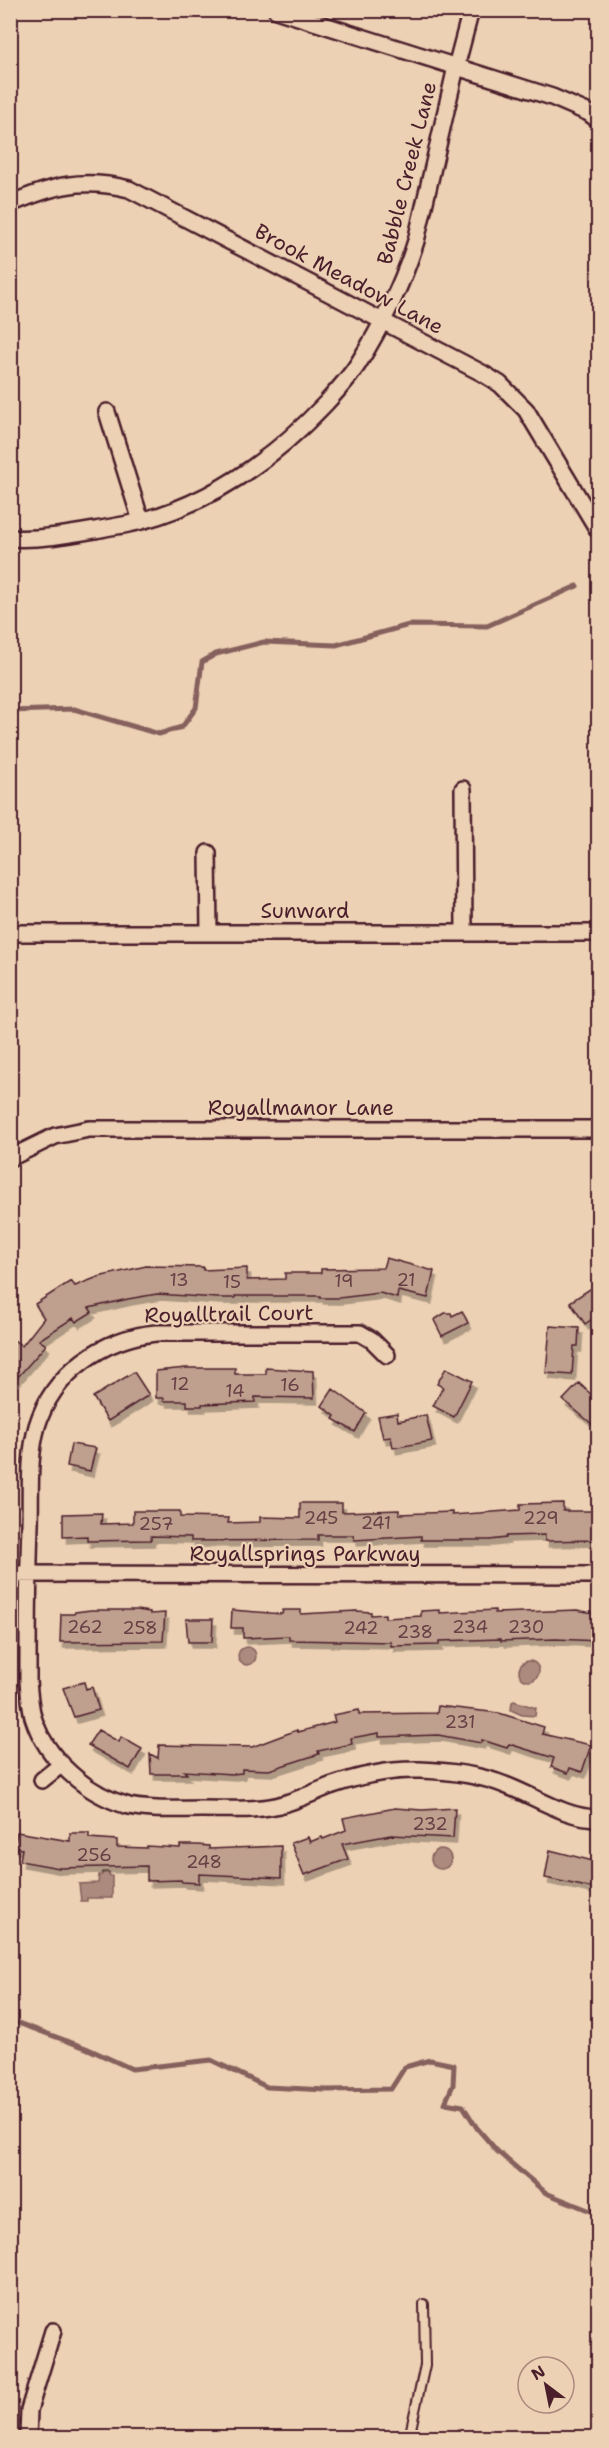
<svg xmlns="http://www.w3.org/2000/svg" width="609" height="2448" viewBox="0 0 609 2448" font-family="'Shantell Sans',sans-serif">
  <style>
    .water { fill: #ac8b7e; stroke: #85605d; stroke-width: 1.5 }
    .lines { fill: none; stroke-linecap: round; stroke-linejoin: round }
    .stream { stroke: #85605d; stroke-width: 5 }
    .building { fill: #bf9f8e; stroke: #4a1f2b; stroke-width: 1.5; filter: url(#shadow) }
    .lane-casing { stroke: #4a1f2b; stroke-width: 12 }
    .street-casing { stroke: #4a1f2b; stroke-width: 20 }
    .lane { stroke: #edd1b4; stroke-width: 8 }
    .street { stroke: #edd1b4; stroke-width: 15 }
    .labels { text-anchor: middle; stroke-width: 4.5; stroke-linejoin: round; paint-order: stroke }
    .number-label { font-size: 18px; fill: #673f44 }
    .street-label { font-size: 21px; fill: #4a1f2b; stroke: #edd1b4 }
  </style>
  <defs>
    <filter id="shadow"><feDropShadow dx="3.5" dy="6" stdDeviation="0" flood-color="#0004"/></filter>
  </defs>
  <rect width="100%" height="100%" fill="#edd1b4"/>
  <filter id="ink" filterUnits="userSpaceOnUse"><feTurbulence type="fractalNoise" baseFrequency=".0167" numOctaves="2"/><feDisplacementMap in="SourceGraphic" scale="12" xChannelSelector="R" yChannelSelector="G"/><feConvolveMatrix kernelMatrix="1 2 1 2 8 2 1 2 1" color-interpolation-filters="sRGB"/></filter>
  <g filter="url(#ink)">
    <path class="water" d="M238 1656a9 9 0 1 1 18 0a9 9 0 1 1-18 0Z
      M519 1671a10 10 0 1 1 20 0a10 10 0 1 1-20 0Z
      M514,1701L536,1708L535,1716L522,1715L511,1710L512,1702Z
      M431 1859a10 10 0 1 1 20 0a10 10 0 1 1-20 0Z
      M103,1872H109V1875L112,1876V1898H87V1901H81L79,1884L98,1883L99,1875H102Z"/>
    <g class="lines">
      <path class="stream" d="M10,711L74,709L159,734L182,727L196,708L202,662L216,654L264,642L336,645L409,625L487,626L577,586
        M10,2020L86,2048L132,2069L211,2060L267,2087L326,2090L391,2089L405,2067L430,2060L454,2065L453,2085L445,2103L463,2106L477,2128L497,2151L546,2193L598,2214"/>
    </g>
    <path class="building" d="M386,1258L434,1271L428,1298L398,1291L397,1298L380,1293L339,1298H320V1296H235V1298H217L157,1294L128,1299L89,1308L92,1312L76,1322L73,1318L39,1340L46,1345L10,1386V1337L22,1346L44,1318L35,1304L71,1281L75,1286L98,1277L146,1266L203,1267V1270L247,1268V1280L285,1279V1273H321V1269L383,1268Z
      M593,1287L598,1296V1315L585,1324L570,1302Z
      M462,1311L468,1323L442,1336L434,1320L445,1313H451L452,1316Z
      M550,1326L579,1328L578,1346H574L572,1375L546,1373Z
      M186,1368H235V1374H266V1368L313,1371L314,1398L255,1397V1402L202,1404V1406H187V1401H164V1398H156V1371Z
      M446,1368L472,1381L454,1417L433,1406L443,1387L437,1384Z
      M134,1372L149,1395L108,1421L93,1397Z
      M579,1383L598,1401V1429L563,1400Z
      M333,1389L366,1413L355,1432L333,1419L335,1416L322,1406Z
      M397,1413L398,1421L426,1415L432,1441L393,1448L391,1437L383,1438L378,1416Z
      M71,1444L96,1448L90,1471L67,1466Z
      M300,1503H342V1512L399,1510V1514L452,1512V1515L520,1510V1504L563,1503V1511H598V1540L545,1541V1535L506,1536V1538L490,1540H421V1536L354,1540L353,1535H318V1540L191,1541V1537L151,1536V1540L87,1541V1536L63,1537V1514L102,1513L101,1524L133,1523V1511H180V1517L229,1518L228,1523L260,1522V1517L300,1518Z
      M91,1610H137L150,1612V1614L165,1613L163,1641L60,1642L61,1614H74L75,1612Z
      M232,1610L282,1614L283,1610H301V1614L356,1611L371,1612V1615L385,1614V1618L421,1616V1611L440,1610V1613L495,1610V1613L577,1610L598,1614V1641L556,1639L501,1641V1639L439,1641V1645L391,1646V1642L289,1640V1636L243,1638V1628H231Z
      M186,1619H213L212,1642H188Z
      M84,1682L86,1689L92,1687L99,1710L74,1717L63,1688Z
      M438,1706L499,1713L544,1727L542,1734L591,1745L582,1772L570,1768L568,1773L551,1767L554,1758L509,1744L507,1748L482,1740L481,1743L438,1735L379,1737V1733L351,1738L352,1744L318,1751L319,1754L269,1770L242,1769V1773L232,1774L184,1771L187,1774H151L150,1754L158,1758L159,1745L252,1747L297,1730L298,1732L335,1722L333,1715L359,1710V1714L437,1713Z
      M98,1730L119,1742L121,1737L142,1749L130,1769L88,1745Z
      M395,1808L422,1810L455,1808L453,1838L391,1835L342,1844L348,1859L304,1875L291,1843L308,1837L310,1842L322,1837L323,1839L346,1830L343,1818Z
      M17,1832L70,1841V1833H89V1838L117,1840V1847L147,1848V1846L180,1848V1845H198L209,1846V1849L281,1846V1878L199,1874V1883L182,1882L181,1880L147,1881V1866L59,1868L20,1861L22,1849L14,1848Z
      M550,1850L597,1862L592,1888L545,1878Z"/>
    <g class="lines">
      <defs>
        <path id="lane" d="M409,2438L425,2365L424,2304"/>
        <path id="street" d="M276,10L552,97L589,113L598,120
          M10,204C54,185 82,178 129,189L482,373L500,384L526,410L598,530
          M107,412L141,521
          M10,538C40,540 72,534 101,529C114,526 128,525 141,521C213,502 276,456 326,403C337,391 349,378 358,364C381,327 403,283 416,241L456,67L471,10
          M463,789L464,933
          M208,853L209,932
          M10,933H598
          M10,1158L55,1136L89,1129H598
          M387,1355L372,1340L360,1333H156C103,1338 53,1373 37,1426C28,1458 31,1493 30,1525C28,1577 28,1629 28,1681C29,1693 30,1705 33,1717C46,1759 87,1795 129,1806C153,1811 178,1809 202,1809C226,1809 251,1811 275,1806C294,1802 312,1793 330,1786C358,1776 390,1769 420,1770C448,1771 478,1774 505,1785C535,1796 565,1818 598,1818
          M10,1574L598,1575
          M42,1780L62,1764
          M28,2438L29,2410L53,2331"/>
      </defs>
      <use href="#lane" class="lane-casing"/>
      <use href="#street" class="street-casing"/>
      <use href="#lane" class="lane"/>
      <use href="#street" class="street"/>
    </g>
  </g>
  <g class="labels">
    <g class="number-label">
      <text x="179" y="1286">13</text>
      <text x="406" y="1286">21</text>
      <text x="344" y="1287">19</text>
      <text x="232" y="1288">15</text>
      <text x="180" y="1390">12</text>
      <text x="290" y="1391">16</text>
      <text x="235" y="1397">14</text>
      <text x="321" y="1524">245</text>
      <text x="541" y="1524">229</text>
      <text x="376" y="1529">241</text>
      <text x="156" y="1530">257</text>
      <text x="85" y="1633">262</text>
      <text x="470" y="1633">234</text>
      <text x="526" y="1633">230</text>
      <text x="140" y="1634">258</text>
      <text x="361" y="1634">242</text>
      <text x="415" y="1638">238</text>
      <text x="460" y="1728">231</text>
      <text x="430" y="1830">232</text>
      <text x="94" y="1861">256</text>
      <text x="204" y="1868">248</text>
    </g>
    <g class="street-label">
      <text transform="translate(407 173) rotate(-76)" y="7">Babble Creek Lane</text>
      <text transform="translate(349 279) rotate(28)" y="7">Brook Meadow Lane</text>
      <text x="305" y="918">Sunward</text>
      <text x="301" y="1115">Royallmanor Lane</text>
      <text transform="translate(229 1314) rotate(-1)" y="7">Royalltrail Court</text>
      <text x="305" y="1561">Royallsprings Parkway</text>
    </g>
  </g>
  <rect width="609" height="2448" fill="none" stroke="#edd1b4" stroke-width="36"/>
  <rect x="18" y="18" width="573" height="2412" fill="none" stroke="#4a1f2b" stroke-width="2" filter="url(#ink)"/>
  <g transform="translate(546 2385) rotate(328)"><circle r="28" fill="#edd1b4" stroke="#ac8a7d" stroke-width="1.5"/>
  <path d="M0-4.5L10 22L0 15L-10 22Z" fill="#4a1f2b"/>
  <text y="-9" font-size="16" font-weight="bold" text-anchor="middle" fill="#4a1f2b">N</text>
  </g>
</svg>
